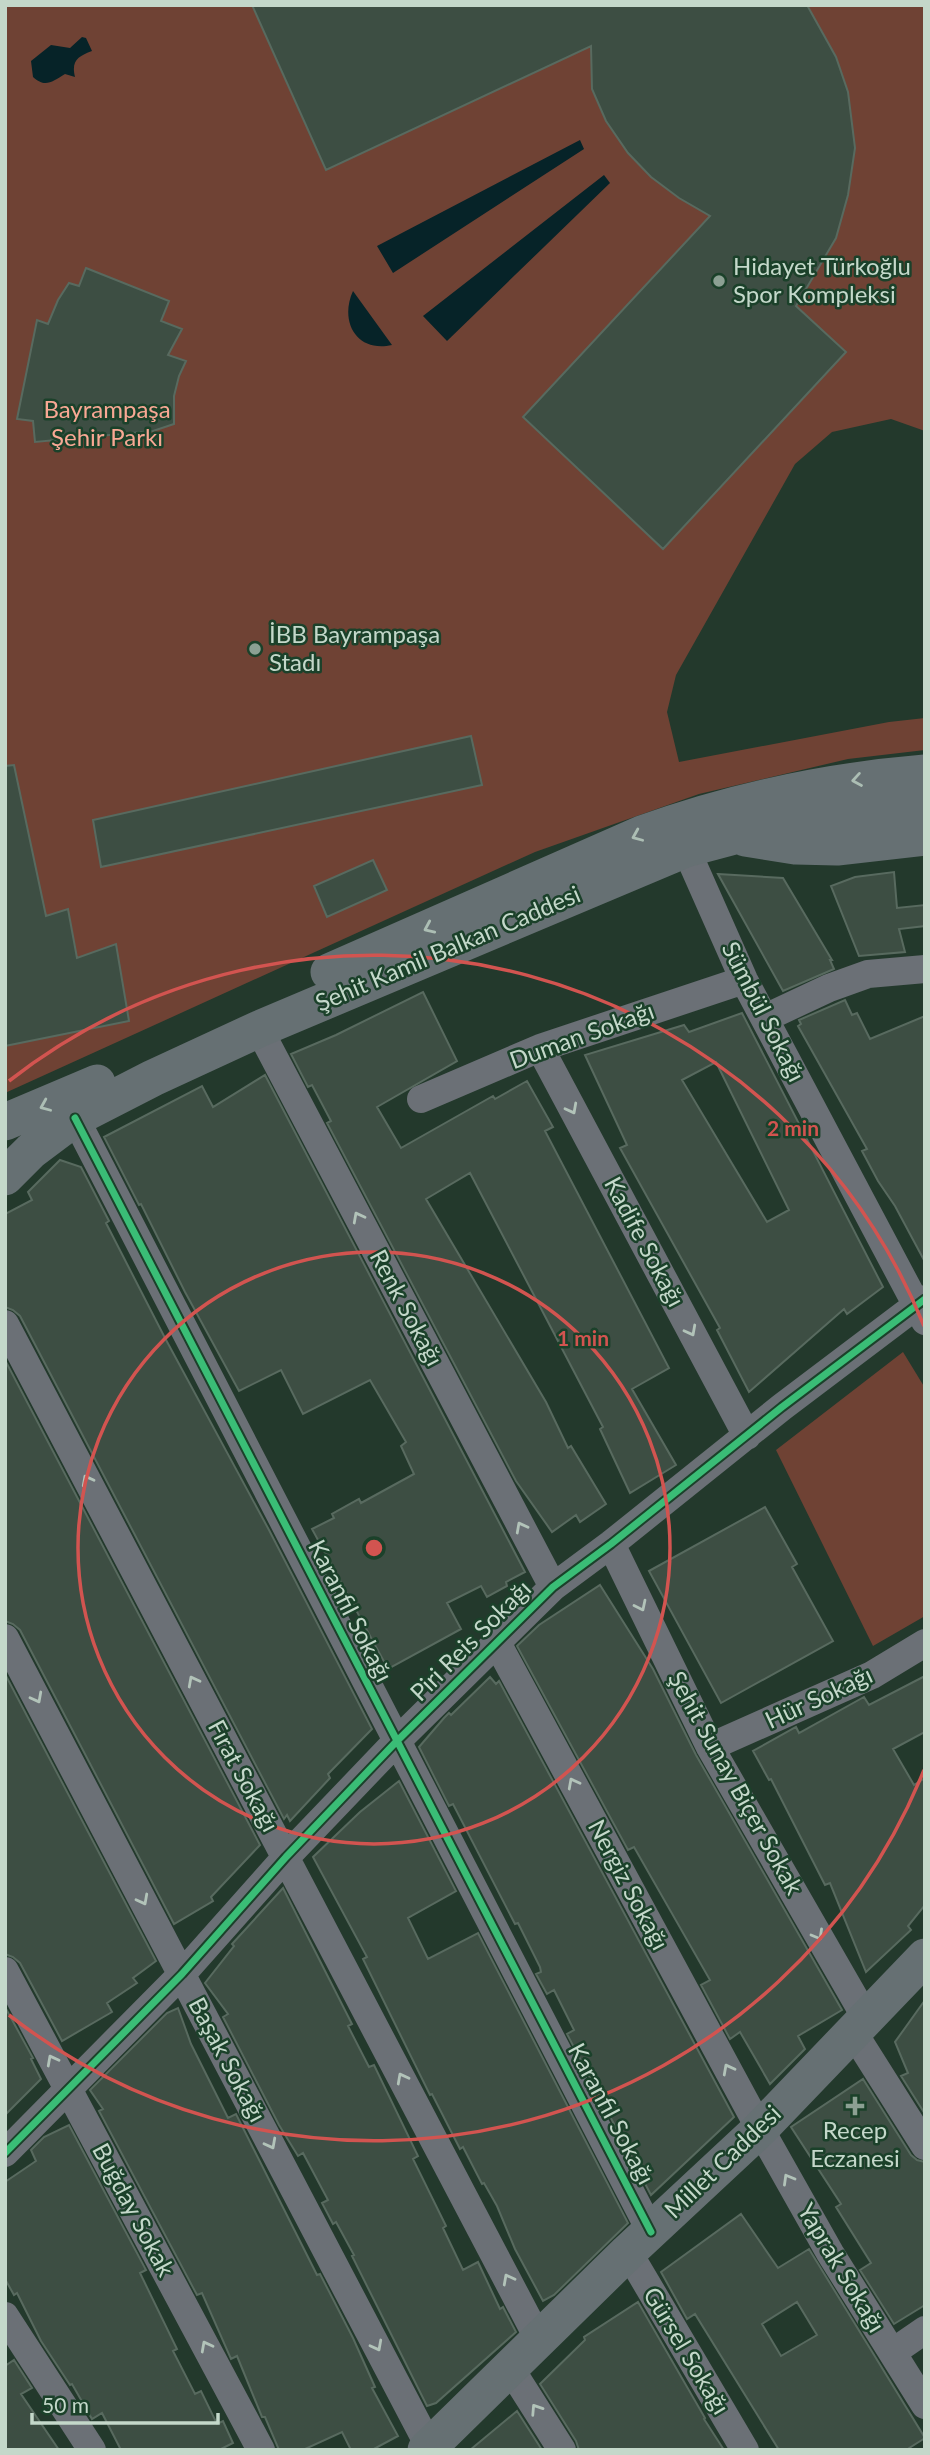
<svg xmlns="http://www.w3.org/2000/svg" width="930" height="2455" viewBox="0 0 930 2455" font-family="Lato,sans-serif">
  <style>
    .green { fill: #6f4234 }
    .water { fill: #062328 }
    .building { fill: #3d4e43; stroke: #586a5f; stroke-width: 2; fill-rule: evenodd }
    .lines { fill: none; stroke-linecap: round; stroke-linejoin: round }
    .minor { stroke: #6b7076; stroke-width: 28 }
    .major { stroke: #667073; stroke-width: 37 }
    .cycleway-casing { stroke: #1b412a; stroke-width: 11 }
    .cycleway { stroke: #3abd76; stroke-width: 7 }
    .oneway { stroke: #acbeb4 }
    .oneway2 { stroke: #b2c3b9 }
    .ring { fill: none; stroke: #d25450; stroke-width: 3.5 }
    .poi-dot { fill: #8ca093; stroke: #1b412a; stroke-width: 2.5 }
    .labels { text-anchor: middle; stroke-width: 5; stroke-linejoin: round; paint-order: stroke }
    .poi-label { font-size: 24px; fill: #c4d8ca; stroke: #1b412a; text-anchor: start }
    .park-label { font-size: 24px; fill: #f8a894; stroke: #1b412a }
    .street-label { font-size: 24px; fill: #c4d8ca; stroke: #1b412a }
    .centre { fill: #d25450; stroke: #1b412a; stroke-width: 3.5 }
    .ring-label { font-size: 21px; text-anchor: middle; font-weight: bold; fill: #d25450; stroke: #1b412a; stroke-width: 5; stroke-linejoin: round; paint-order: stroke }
  </style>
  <rect width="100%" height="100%" fill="#23392c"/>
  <path class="green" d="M5,5H925V431L891,419L832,432L795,464L676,675L667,712L679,762L889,722L925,718V750L848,759L699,794L535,852L5,1093Z
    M903,1352L925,1388V1616L873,1646L776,1450Z"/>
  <path class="water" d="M82,37L86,38L92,51C78,56 71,61 75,77L65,74C52,82 45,88 33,77L31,61L51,45L70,48Z
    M580,140L584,149L393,273L377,246Z
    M604,175L610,183L447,341L423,316Z
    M353,291L392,345C357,353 339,322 353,291Z"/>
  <path class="building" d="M252,5H807L836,57L848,92L855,148L848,195L836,238L796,306L846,352L663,549L523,417L710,216L679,198L651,177L628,153L606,121L592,89L591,46L326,170Z
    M86,268L169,301L161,321L182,329L168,355L186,361L179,376L174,396V424L153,431L35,442L33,421L17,419L37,320L48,324L58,300L69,283L79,286Z
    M471,736L482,785L101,867L93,820Z
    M14,765L46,916L68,909L77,958L116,944L129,1021L5,1046V766Z
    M373,860L387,890L327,917L314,886Z
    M894,872L897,908L925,905V926L899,929L905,952L859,956L831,886L855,877Z
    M718,874L783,878L832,960H830L834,969L783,991Z
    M423,992L457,1061L377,1107L401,1148L493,1096L495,1099L527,1081L553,1127L545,1131L669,1368L632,1389L676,1465L630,1493L600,1429L603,1427L470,1173L426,1199L546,1402L568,1448L571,1446L606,1504L580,1522L576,1515L552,1532L516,1481L327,1123L331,1121L312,1085L308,1087L291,1054L336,1035Z
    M845,1000L852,1015L857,1013L870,1039L925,1016V1262L895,1206L878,1181L862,1151L867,1149L798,1026L801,1024L799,1020Z
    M742,1013L883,1287L847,1314L844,1309L749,1392L717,1330L720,1328L620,1148L627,1145L585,1055L684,1025L689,1032ZM716,1062L789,1210L767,1222L682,1080Z
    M265,1075L525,1572L506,1582L507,1586L487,1597L481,1586L447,1603L461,1629L388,1669L312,1529L334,1518L332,1514L359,1499L361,1503L414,1474L401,1446L406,1442L370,1380L303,1414L281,1370L239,1391L185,1292L141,1204L139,1205L104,1137L202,1086L213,1107Z
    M60,1160L81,1167L109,1221L106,1223L165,1338L269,1530L372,1729L328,1774L330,1778L290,1821L287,1815L284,1819L20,1316L13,1310L5,1307V1214L32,1200L28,1192Z
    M5,1360L260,1845L211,1897L213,1901L174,1924L20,1630L13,1624L5,1621Z
    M765,1507L797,1564L792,1567L833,1641L721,1703L649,1571Z
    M600,1585L653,1669L696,1755L842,2010L798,2036L805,2049L770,2084L740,2032L730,2039L701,1985L710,1980L634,1847L628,1850L517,1646L539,1625Z
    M5,1674L156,1961L133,1978L137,1983L107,2003L112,2012L62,2041L20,1963L13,1957L5,1954Z
    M925,1676V1732L893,1749L914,1785L925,1778V1905L908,1926L911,1930L866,1972L830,1883L825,1885L771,1779L769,1780L753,1751L796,1727L799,1733L864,1697L869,1705Z
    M490,1677L496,1684L499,1681L734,2117L651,2195L567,2034L574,2030L554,1990L547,1994L536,1974L541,1972L540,1967L518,1923L515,1924L453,1804L449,1806L419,1747L444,1718L449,1713L451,1715Z
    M399,1781L456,1891L408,1918L428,1959L478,1933L628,2223L554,2295L543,2301L515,2249L497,2206L484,2183L482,2184L463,2147L460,2149L432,2094L430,2095L363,1959L367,1957L313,1857L360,1812Z
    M283,1888L352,2024L348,2026L369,2067L374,2065L418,2156L413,2159L446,2226L443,2228L463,2270L478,2262L500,2309L503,2307L516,2332L436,2403L427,2406L352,2256L354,2255L336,2222L333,2224L322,2203L328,2200L303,2153L298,2156L279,2125L223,2017L228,2014L205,1983L234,1946L232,1944Z
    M925,2000V2114L901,2076L908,2073L895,2042Z
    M5,2007L33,2058L31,2059L41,2079L5,2115Z
    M178,2008L191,2044L228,2118L236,2114L317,2275L320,2274L353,2338L375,2387L372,2388L398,2436L372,2450H351L342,2432L303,2450H279L265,2417H262L237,2356L231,2359L202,2293L197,2295L99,2111L103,2109L90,2090L167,2013Z
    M863,2079L911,2155L917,2160L925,2162V2305L894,2324L860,2270L871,2263L836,2207L841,2204L791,2127Z
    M69,2125L146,2270L140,2273L177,2349L173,2351L195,2394L201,2391L217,2424L223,2421L233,2443L219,2450H121L102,2413L92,2419L72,2384L70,2385L41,2341L17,2293L14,2295L5,2279V2182L36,2161L31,2150L44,2137Z
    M741,2214L778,2268L809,2249L925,2438L906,2450H779L695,2314L687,2319L661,2272ZM797,2302L817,2335L781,2356L762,2324Z
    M638,2302L705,2418L704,2419L724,2450H579L576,2441L540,2384L585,2340L584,2337Z
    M14,2360L32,2388L21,2394L59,2450H5V2366Z
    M517,2411L542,2450H470Z"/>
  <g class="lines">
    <path class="minor" d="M686,849L744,980L925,1321
      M765,1018L829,988L868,974L925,969
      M259,1029L553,1587
      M540,1048L747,1436
      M421,1099L540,1048L744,980
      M75,1118L651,2232
      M5,1324L539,2340
      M611,1544L710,1747L866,2018
      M5,1638L429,2446
      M496,1641L760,2129L830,2253L925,2405
      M710,1747L872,1675L925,1643
      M5,1971L261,2450
      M853,2032L925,2146
      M5,2153L182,1974L286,1857L396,1742L553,1587L611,1544L782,1407L925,1299
      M628,2252L745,2450
      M5,2316L92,2450
      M893,2352L925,2330
      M510,2368L562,2450"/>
    <path class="major" d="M745,838L795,846L837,847L925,837
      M329,972L642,834C733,801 828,781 925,773
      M5,1122L97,1083
      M5,1177L31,1151L75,1118L153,1078L259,1029L686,849L816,814L925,803
      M426,2450L628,2252L760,2129L925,1957"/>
    <defs>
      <path id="cycleway" d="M75,1118L651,2232
        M5,2153L182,1974L286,1857L396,1742L553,1587L611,1544L782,1407L925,1299"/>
    </defs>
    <use href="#cycleway" class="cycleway-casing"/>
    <use href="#cycleway" class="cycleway"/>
  </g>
  <defs><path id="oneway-chevron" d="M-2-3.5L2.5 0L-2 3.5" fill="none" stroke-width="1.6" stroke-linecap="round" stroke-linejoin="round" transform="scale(1.75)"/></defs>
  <g class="oneway">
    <use href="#oneway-chevron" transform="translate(857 780) rotate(170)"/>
    <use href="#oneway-chevron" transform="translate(637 836) rotate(157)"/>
    <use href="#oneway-chevron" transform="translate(429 928) rotate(156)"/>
    <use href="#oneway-chevron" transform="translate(45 1106) rotate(157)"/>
  </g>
  <g class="oneway2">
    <use href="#oneway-chevron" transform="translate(572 1109) rotate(62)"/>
    <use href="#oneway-chevron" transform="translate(358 1217) rotate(-118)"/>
    <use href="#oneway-chevron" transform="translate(691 1331) rotate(62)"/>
    <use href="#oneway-chevron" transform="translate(87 1480) rotate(-118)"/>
    <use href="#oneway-chevron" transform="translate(521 1527) rotate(-118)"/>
    <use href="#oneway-chevron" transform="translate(641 1606) rotate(64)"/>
    <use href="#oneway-chevron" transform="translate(193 1681) rotate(-118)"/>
    <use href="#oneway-chevron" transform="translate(37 1698) rotate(62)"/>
    <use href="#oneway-chevron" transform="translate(573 1783) rotate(-118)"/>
    <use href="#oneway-chevron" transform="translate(143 1900) rotate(62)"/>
    <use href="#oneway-chevron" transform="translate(818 1935) rotate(60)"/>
    <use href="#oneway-chevron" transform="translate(52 2060) rotate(-118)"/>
    <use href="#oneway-chevron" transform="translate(728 2069) rotate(-118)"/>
    <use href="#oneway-chevron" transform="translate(402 2078) rotate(-118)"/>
    <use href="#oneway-chevron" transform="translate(271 2144) rotate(62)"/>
    <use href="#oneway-chevron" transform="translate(788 2179) rotate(-120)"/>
    <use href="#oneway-chevron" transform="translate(508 2279) rotate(-118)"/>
    <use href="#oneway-chevron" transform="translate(206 2346) rotate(-118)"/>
    <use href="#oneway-chevron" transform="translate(377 2346) rotate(62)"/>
    <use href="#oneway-chevron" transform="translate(536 2409) rotate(-123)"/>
  </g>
  <g class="ring">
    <circle cx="374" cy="1548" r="296"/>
    <path d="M924 1770A593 593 0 0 1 9 2015M9 1081A593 593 0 0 1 924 1326"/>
  </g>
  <g class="poi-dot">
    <circle cx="719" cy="281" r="7"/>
    <circle cx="255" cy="649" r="7"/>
    <path d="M851.5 2095.5h7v7h7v7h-7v7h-7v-7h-7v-7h7z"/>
  </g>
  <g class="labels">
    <g class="poi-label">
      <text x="733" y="275">Hidayet Türkoğlu<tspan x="733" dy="28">Spor Kompleksi</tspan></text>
      <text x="269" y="643">İBB Bayrampaşa<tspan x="269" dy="28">Stadı</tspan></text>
      <text x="855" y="2139" text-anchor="middle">Recep<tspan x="855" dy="28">Eczanesi</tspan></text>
    </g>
    <g class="park-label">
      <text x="107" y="418">Bayrampaşa<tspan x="107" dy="28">Şehir Parkı</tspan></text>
    </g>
    <g class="street-label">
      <text transform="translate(448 949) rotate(-23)" y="8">Şehit Kamil Balkan Caddesi</text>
      <text transform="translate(763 1012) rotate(63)" y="8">Sümbül Sokağı</text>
      <text transform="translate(582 1036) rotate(-20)" y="8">Duman Sokağı</text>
      <text transform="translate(644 1242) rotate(62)" y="8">Kadife Sokağı</text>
      <text transform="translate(406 1308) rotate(62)" y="8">Renk Sokağı</text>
      <text transform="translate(350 1611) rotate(63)" y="8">Karanfil Sokağı</text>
      <text transform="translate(471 1641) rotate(-45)" y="8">Piri Reis Sokağı</text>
      <text transform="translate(819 1698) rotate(-25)" y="8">Hür Sokağı</text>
      <text transform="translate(243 1776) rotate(62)" y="8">Fırat Sokağı</text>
      <text transform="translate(735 1783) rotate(61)" y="8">Şehit Sunay Biçer Sokak</text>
      <text transform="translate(628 1885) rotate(62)" y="8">Nergiz Sokağı</text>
      <text transform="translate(227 2060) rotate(62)" y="8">Başak Sokağı</text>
      <text transform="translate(611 2114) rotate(62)" y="8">Karanfil Sokağı</text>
      <text transform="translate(723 2162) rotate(-44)" y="8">Millet Caddesi</text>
      <text transform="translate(133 2210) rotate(62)" y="8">Buğday Sokak</text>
      <text transform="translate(841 2268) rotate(59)" y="8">Yaprak Sokağı</text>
      <text transform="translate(686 2351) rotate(59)" y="8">Gürsel Sokağı</text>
    </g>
  </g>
  <circle cx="374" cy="1548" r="10" class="centre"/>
  <g class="ring-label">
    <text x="793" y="1136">2 min</text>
    <text x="583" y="1346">1 min</text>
  </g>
  <rect width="930" height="2455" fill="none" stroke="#c4d8ca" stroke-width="14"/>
  <path d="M32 2413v10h186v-10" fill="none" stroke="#c4d8ca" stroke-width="3.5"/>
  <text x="42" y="2413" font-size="21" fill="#c4d8ca" stroke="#1b412a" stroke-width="5" paint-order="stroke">50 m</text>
</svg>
